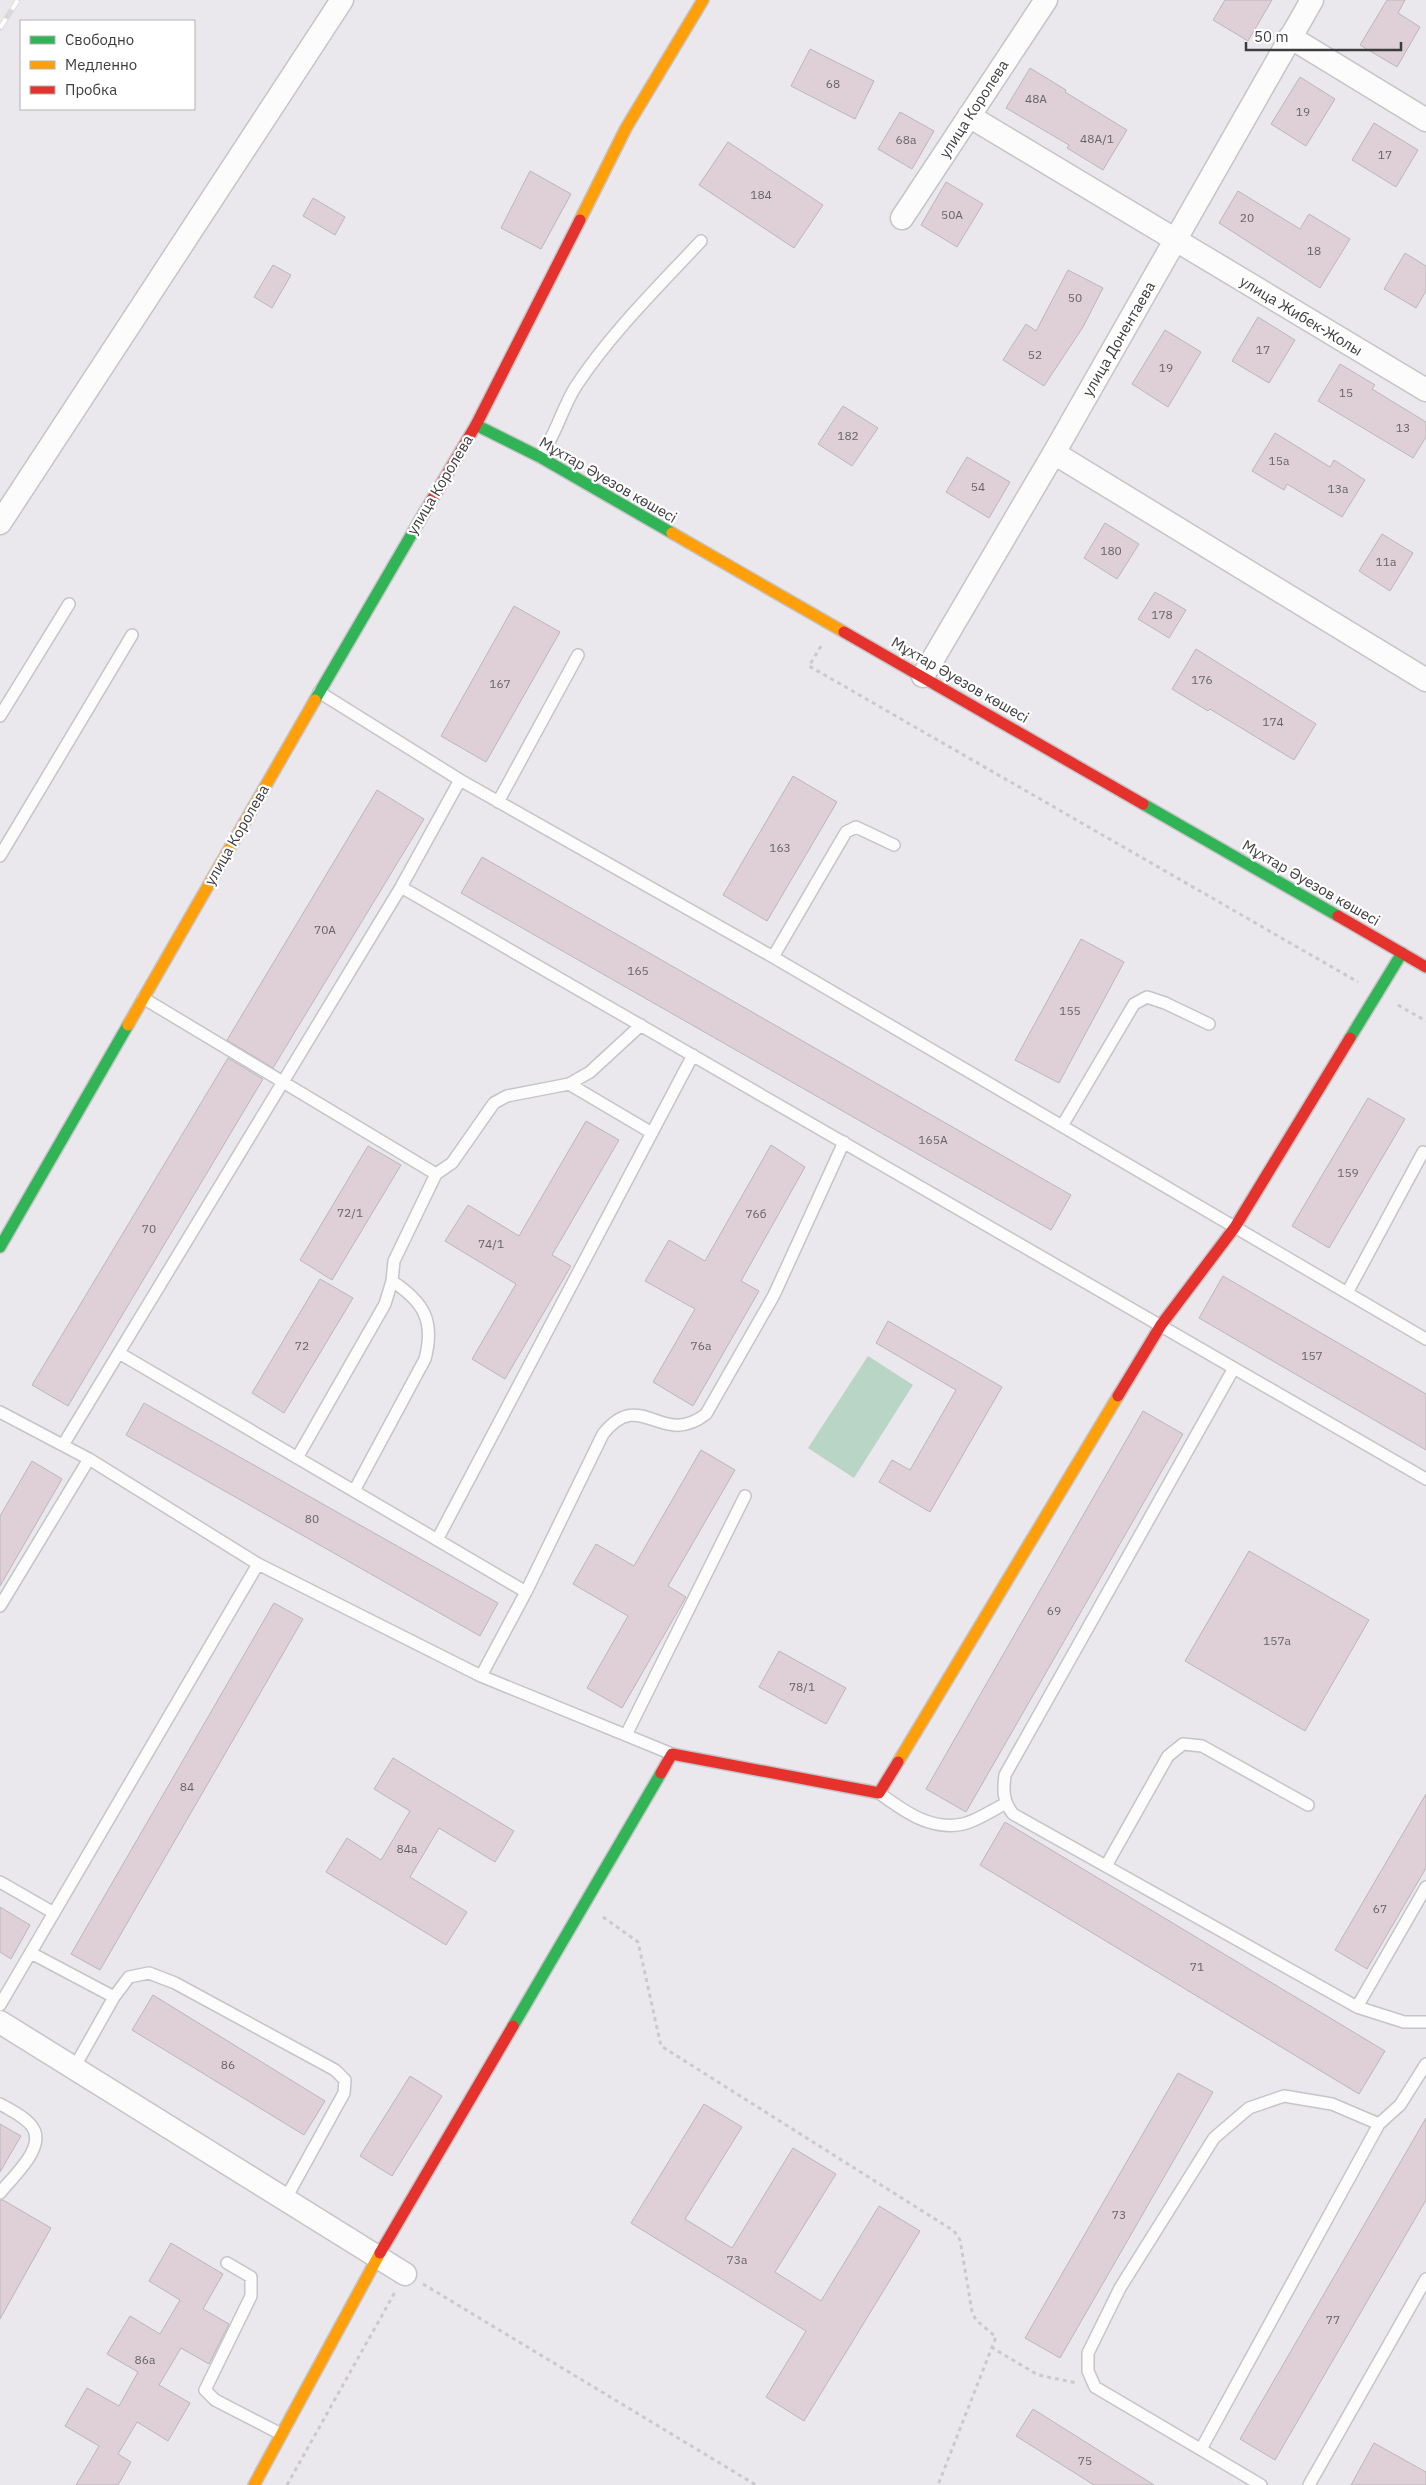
<svg xmlns="http://www.w3.org/2000/svg" width="1426" height="2485" viewBox="0 0 1426 2485" font-family="'IBM Plex Sans',sans-serif">
  <style>
    .green { fill: #b9d5c6 }
    .building { fill: #ded0d6; stroke: #b9b7b9 }
    .lines { fill: none; stroke-linecap: round; stroke-linejoin: round }
    .lane-casing { stroke: #c5c4c8; stroke-width: 14 }
    .street-casing { stroke: #c5c4c8; stroke-width: 25 }
    .fast-casing { stroke: #c5c4c8; stroke-width: 14 }
    .slow-casing { stroke: #c5c4c8; stroke-width: 14 }
    .jam-casing { stroke: #c5c4c8; stroke-width: 14 }
    .path { stroke: #cacaca; stroke-width: 3; stroke-dasharray: 4 4; stroke-linecap: butt }
    .lane { stroke: #fcfcfc; stroke-width: 11 }
    .street { stroke: #fcfcfc; stroke-width: 22 }
    .fast { stroke: #30b455; stroke-width: 11 }
    .slow { stroke: #ff9f0a; stroke-width: 11 }
    .jam { stroke: #e5322d; stroke-width: 11 }
    .rail-casing { stroke: #d9d9d9; stroke-width: 5.5 }
    .rail { stroke: #fff; stroke-width: 4; stroke-dasharray: 11; stroke-linecap: butt }
    .labels { text-anchor: middle; stroke-width: 4.5; stroke-linejoin: round; paint-order: stroke }
    .number-label { font-size: 12px; fill: #686367 }
    .street-label { font-size: 15px; fill: #3d3c3f; stroke: #fff }
  </style>
  <rect width="100%" height="100%" fill="#eae8ed"/>
  <path class="green" d="M868,1356L913,1385L854,1478L808,1448Z"/>
  <path class="building" d="M1225,0H1272L1248,41L1213,20Z
    M1387,0H1405L1398,13L1420,27L1397,67L1360,45Z
    M810,49L874,81L855,119L791,86Z
    M1030,68L1066,90L1065,92L1127,130L1103,170L1067,148L1069,145L1006,108Z
    M1300,77L1335,99L1306,146L1271,124Z
    M900,112L934,131L912,169L878,149Z
    M1374,123L1418,150L1396,187L1352,160Z
    M728,142L823,205L794,248L699,185Z
    M530,171L571,194L541,249L501,228Z
    M946,182L983,204L957,247L921,225Z
    M1238,191L1300,229L1309,214L1350,239L1320,288L1219,223Z
    M313,198L345,217L335,235L303,216Z
    M1405,253L1426,266V291L1416,308L1384,289Z
    M273,265L291,275L272,308L254,297Z
    M1068,270L1103,288L1083,327L1044,386L1003,360L1026,324L1036,331Z
    M1258,317L1295,340L1269,383L1232,361Z
    M1165,330L1201,352L1168,407L1132,384Z
    M1340,364L1375,385L1372,389L1426,422V437L1413,458L1318,401Z
    M843,406L878,428L852,466L818,444Z
    M1275,433L1330,467L1334,460L1365,480L1342,517L1287,484L1284,490L1252,471Z
    M967,457L1010,482L989,518L946,492Z
    M1105,523L1139,544L1117,579L1084,558Z
    M1382,534L1413,553L1390,591L1359,571Z
    M1155,592L1186,610L1169,638L1138,619Z
    M514,606L560,632L486,762L441,736Z
    M1196,649L1316,724L1294,760L1210,709L1208,711L1172,689Z
    M793,776L837,802L767,921L723,895Z
    M377,790L424,819L273,1068L227,1040Z
    M482,857L1071,1195L1051,1230L461,893Z
    M1081,939L1124,962L1059,1083L1015,1060Z
    M228,1058L263,1079L68,1406L32,1385Z
    M1368,1098L1405,1119L1329,1248L1292,1226Z
    M586,1121L619,1140L552,1255L571,1266L505,1379L472,1359L516,1284L445,1241L468,1205L519,1236Z
    M771,1145L805,1167L741,1281L759,1291L693,1406L653,1382L695,1309L645,1281L669,1240L705,1261Z
    M368,1146L401,1165L332,1280L300,1260Z
    M1223,1276L1426,1394V1450L1199,1318Z
    M320,1279L353,1298L284,1413L252,1393Z
    M888,1321L1002,1387L930,1512L879,1482L892,1460L910,1470L956,1390L876,1343Z
    M144,1403L498,1603L480,1636L126,1435Z
    M1143,1411L1183,1434L966,1812L926,1789Z
    M701,1450L735,1470L668,1586L686,1597L622,1708L587,1688L628,1616L573,1584L596,1544L634,1566Z
    M32,1461L62,1479L0,1586V1516Z
    M1249,1551L1369,1620L1305,1731L1185,1661Z
    M274,1603L303,1619L100,1970L71,1954Z
    M779,1651L846,1688L826,1724L759,1687Z
    M393,1758L514,1831L495,1862L439,1828L410,1877L467,1912L446,1945L326,1872L347,1838L381,1860L410,1811L374,1789Z
    M1426,1794V1868L1367,1969L1335,1950Z
    M1005,1822L1385,2051L1359,2094L980,1865Z
    M0,1907L30,1925L11,1959L0,1952Z
    M153,1995L325,2101L304,2135L132,2030Z
    M1178,2073L1213,2092L1060,2358L1025,2338Z
    M410,2076L442,2096L392,2176L360,2156Z
    M704,2104L742,2127L685,2219L732,2248L793,2148L836,2174L775,2272L821,2301L879,2206L920,2231L804,2421L766,2397L806,2331L631,2223Z
    M1426,2118V2200L1275,2460L1240,2439Z
    M0,2124L21,2136L0,2172Z
    M0,2200H3L51,2228L0,2319Z
    M171,2243L223,2274L203,2309L229,2324L209,2364L181,2348L159,2385L190,2403L168,2441L137,2422L118,2454L131,2462L118,2485H76L99,2446L65,2426L87,2388L119,2406L138,2372L107,2354L130,2316L160,2334L180,2300L149,2281Z
    M1033,2409L1154,2485H1094L1016,2436Z
    M1374,2443L1426,2472V2485H1351Z"/>
  <g class="lines">
    <defs>
      <path id="lane" d="M540,457C556,435 562,408 576,386C611,333 658,287 701,241
        M319,692L460,780L773,957L1426,1339
        M0,716L69,604
        M498,802L578,655
        M0,856L132,635
        M401,887L1426,1479
        M773,957L846,832L856,827L894,845
        M143,998L436,1174
        M569,1084L652,1133
        M1062,1126L1134,1004L1147,997L1165,1003L1209,1024
        M1347,1293L1423,1152
        M119,1353L526,1592
        M1234,1368L1005,1775C1003,1791 1003,1801 1013,1814L1357,2007L1404,2022H1426
        M0,1412L89,1459L258,1564L0,2005
        M63,1445L401,887L460,780
        M297,1458L385,1304L392,1281L394,1261L436,1174L452,1163L494,1103L507,1096L569,1084L590,1072L641,1025
        M354,1491L425,1359C435,1321 424,1302 392,1281
        M437,1540L693,1055
        M258,1564L481,1676L672,1754
        M0,1606L89,1459
        M481,1676L526,1592L603,1434C641,1386 661,1449 706,1414L774,1295L844,1142
        M626,1735L745,1496
        M879,1793C904,1811 930,1831 963,1824C977,1821 992,1810 1005,1804
        M1106,1866L1168,1756L1183,1744L1202,1746L1308,1805
        M0,1882L54,1913
        M31,1953L114,1997L74,2068
        M114,1997L129,1977L149,1973L175,1983L335,2070L345,2080L344,2093L285,2200
        M1357,2007L1426,1887
        M0,2104C10,2110 22,2115 30,2124C50,2145 13,2176 0,2193
        M227,2263L251,2277V2296L205,2390L215,2400L281,2434
        M1201,2449L1379,2124
        M1261,2485L1095,2387L1088,2371V2353L1120,2288L1214,2138L1249,2108L1284,2096L1332,2104L1379,2124L1400,2105L1426,2064
        M1309,2485L1426,2279"/>
      <path id="street" d="M1290,37L1426,120
        M969,116L1426,390
        M902,218L1046,0
        M1054,453L1426,680
        M0,523L342,0
        M923,676L1054,453L1312,0
        M0,2022L405,2274"/>
      <path id="fast" d="M476,425L540,457L672,533
        M315,700L424,513
        M1143,804L1338,916
        M1350,1038L1402,953
        M0,1247L128,1025
        M513,2026L661,1773"/>
      <path id="slow" d="M580,220L626,128L703,0
        M672,533L844,632
        M128,1025L315,700
        M898,1762L1118,1396
        M254,2485L380,2253"/>
      <path id="jam" d="M424,513L476,425L580,220
        M844,632L1143,804
        M1338,916L1426,967
        M1118,1396L1161,1325L1235,1227L1350,1038
        M661,1773L672,1754L879,1793L898,1762
        M380,2253L513,2026"/>
    </defs>
    <use href="#lane" class="lane-casing"/>
    <use href="#street" class="street-casing"/>
    <use href="#fast" class="fast-casing"/>
    <use href="#slow" class="slow-casing"/>
    <use href="#jam" class="jam-casing"/>
    <path class="path" d="M821,646L809,666L1358,982
      M1398,1005L1426,1021
      M603,1917L638,1942L661,2046L954,2231L960,2240L972,2312L976,2320L996,2337L938,2485
      M423,2284L756,2485
      M991,2347L1038,2375L1077,2383
      M287,2485L395,2292"/>
    <use href="#lane" class="lane"/>
    <use href="#street" class="street"/>
    <use href="#fast" class="fast"/>
    <use href="#slow" class="slow"/>
    <use href="#jam" class="jam"/>
    <defs>
      <path id="rail" d="M0,28L18,0"/>
    </defs>
    <use href="#rail" class="rail-casing"/>
    <use href="#rail" class="rail"/>
  </g>
  <g class="labels">
    <g class="number-label">
      <text x="833" y="88">68</text>
      <text x="1036" y="103">48А</text>
      <text x="1303" y="116">19</text>
      <text x="1097" y="143">48А/1</text>
      <text x="906" y="144">68а</text>
      <text x="1385" y="159">17</text>
      <text x="761" y="199">184</text>
      <text x="952" y="219">50А</text>
      <text x="1247" y="222">20</text>
      <text x="1314" y="255">18</text>
      <text x="1075" y="302">50</text>
      <text x="1263" y="354">17</text>
      <text x="1035" y="359">52</text>
      <text x="1166" y="372">19</text>
      <text x="1346" y="397">15</text>
      <text x="1403" y="432">13</text>
      <text x="848" y="440">182</text>
      <text x="1279" y="465">15а</text>
      <text x="978" y="491">54</text>
      <text x="1338" y="493">13а</text>
      <text x="1111" y="555">180</text>
      <text x="1386" y="566">11а</text>
      <text x="1162" y="619">178</text>
      <text x="1202" y="684">176</text>
      <text x="500" y="688">167</text>
      <text x="1273" y="726">174</text>
      <text x="780" y="852">163</text>
      <text x="325" y="934">70А</text>
      <text x="638" y="975">165</text>
      <text x="1070" y="1015">155</text>
      <text x="933" y="1144">165А</text>
      <text x="1348" y="1177">159</text>
      <text x="350" y="1217">72/1</text>
      <text x="756" y="1218">76б</text>
      <text x="149" y="1233">70</text>
      <text x="491" y="1248">74/1</text>
      <text x="302" y="1350">72</text>
      <text x="701" y="1350">76а</text>
      <text x="1312" y="1360">157</text>
      <text x="312" y="1523">80</text>
      <text x="1054" y="1615">69</text>
      <text x="1277" y="1645">157а</text>
      <text x="802" y="1691">78/1</text>
      <text x="187" y="1791">84</text>
      <text x="407" y="1853">84а</text>
      <text x="1380" y="1913">67</text>
      <text x="1197" y="1971">71</text>
      <text x="228" y="2069">86</text>
      <text x="1119" y="2219">73</text>
      <text x="737" y="2264">73а</text>
      <text x="1333" y="2324">77</text>
      <text x="145" y="2364">86а</text>
      <text x="1085" y="2465">75</text>
    </g>
    <g class="street-label">
      <text transform="translate(974 109) rotate(-57)" y="5">улица Королева</text>
      <text transform="translate(1301 316) rotate(31)" y="5">улица Жибек-Жолы</text>
      <text transform="translate(1119 339) rotate(-60)" y="5">улица Донентаева</text>
      <text transform="translate(608 480) rotate(30)" y="5">Мұхтар Әуезов көшесі</text>
      <text transform="translate(440 485) rotate(-59)" y="5">улица Королева</text>
      <text transform="translate(960 680) rotate(30)" y="5">Мұхтар Әуезов көшесі</text>
      <text transform="translate(237 835) rotate(-60)" y="5">улица Королева</text>
      <text transform="translate(1311 883) rotate(30)" y="5">Мұхтар Әуезов көшесі</text>
    </g>
  </g>
  <rect x="20" y="20" width="175" height="90" fill="#ffffff" stroke="#b1b1b2"/>
  <rect x="30" y="36" width="25" height="8" fill="#30b455" stroke="#b1b1b2"/>
  <text x="65" y="45" font-size="15" fill="#3d3c3f">Свободно</text>
  <rect x="30" y="61" width="25" height="8" fill="#ff9f0a" stroke="#b1b1b2"/>
  <text x="65" y="70" font-size="15" fill="#3d3c3f">Медленно</text>
  <rect x="30" y="86" width="25" height="8" fill="#e5322d" stroke="#b1b1b2"/>
  <text x="65" y="95" font-size="15" fill="#3d3c3f">Пробка</text>
  <path d="M1246 42v8h155v-8" fill="none" stroke="#3d3c3f" stroke-width="2.5"/>
  <text x="1254" y="42" font-size="15" fill="#3d3c3f" stroke="#ffffff" stroke-width="4" paint-order="stroke">50 m</text>
</svg>
